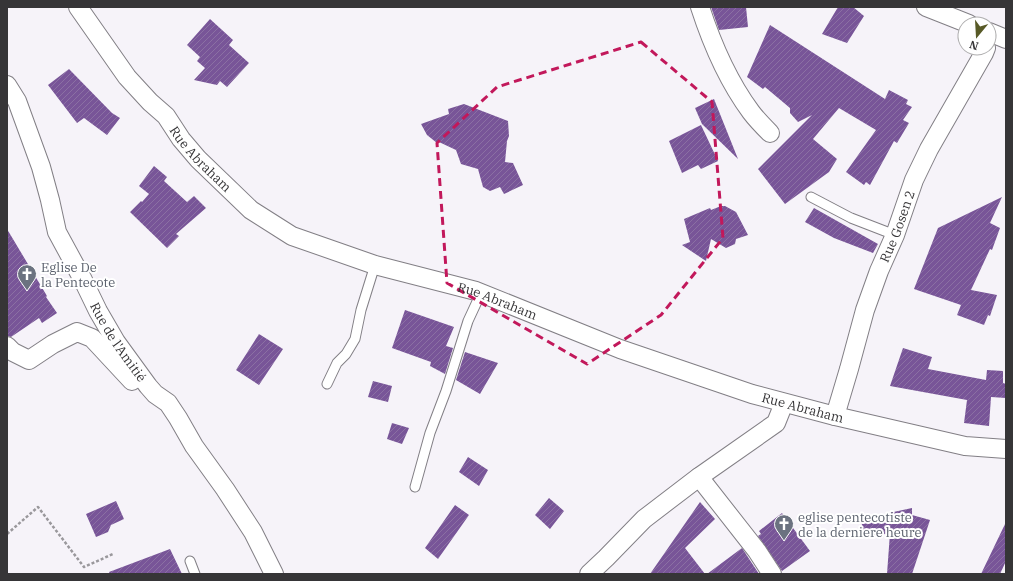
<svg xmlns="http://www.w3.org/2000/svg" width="1013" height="581" viewBox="0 0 1013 581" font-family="'IBM Plex Serif',serif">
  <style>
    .building { fill: url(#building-hatch) }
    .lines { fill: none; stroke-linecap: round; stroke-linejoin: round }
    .lane-casing { stroke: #827f85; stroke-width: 11 }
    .street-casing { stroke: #827f85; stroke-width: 20 }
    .path { stroke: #9a989c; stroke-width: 2.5; stroke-dasharray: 3 2; stroke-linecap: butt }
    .lane { stroke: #fff; stroke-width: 9 }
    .street { stroke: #fff; stroke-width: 18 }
    .marked { fill: none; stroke: #c2185b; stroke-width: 3; stroke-dasharray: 8 5; stroke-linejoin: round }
    .labels { text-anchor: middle; stroke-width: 4; stroke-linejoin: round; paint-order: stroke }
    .street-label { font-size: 13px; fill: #363537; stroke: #fff }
    .worship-label { font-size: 13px; fill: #5b616d; stroke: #fff; text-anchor: start }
  </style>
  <defs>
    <pattern id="building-hatch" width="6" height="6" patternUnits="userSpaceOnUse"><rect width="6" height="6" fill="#785598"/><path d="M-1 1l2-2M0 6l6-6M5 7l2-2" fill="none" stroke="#8b70a3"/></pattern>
  </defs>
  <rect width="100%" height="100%" fill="#f6f3f9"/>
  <path class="building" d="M711,7H746L748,27L719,30Z
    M838,7H853L864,16L847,43L822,34Z
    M210,19L233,40L229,45L249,63L227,87L220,81L217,85L194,80L205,68L197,61L200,57L187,45Z
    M770,25L885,99L889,90L908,100L906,104L912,107L903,120L909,123L897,143L894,141L870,185L866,182L864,185L846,172L876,130L839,108L813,139L837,159L829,172L785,204L758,169L812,115L798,122L790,113V108L765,87L763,89L747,77Z
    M69,69L112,113L120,118L107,135L84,118L77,123L48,85Z
    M714,99L738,159L702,124L695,108Z
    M464,104L508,121L509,136L507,141L505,162L513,163L523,185L504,194L500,187L490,191L483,187L478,169L461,164L456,150L439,142L437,143L427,135L421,124L449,114L448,109Z
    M701,125L718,161L701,169L698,165L682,173L669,141Z
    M154,166L167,177L164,181L187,202L194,196L206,208L176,234L179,236L167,248L130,212L141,201L142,202L149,194L139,186Z
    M1002,197L990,223L1000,228L992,250L990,249L971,290L997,295L990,316L988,315L984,325L957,315L961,305L914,289L938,228Z
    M721,206H725L736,212L748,235L736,239L735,244L726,248L711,239L706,261L682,245L690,242L684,219L710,208L711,210Z
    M814,208L878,244L873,253L834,238L805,222Z
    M7,229L47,296L46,297L57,313L42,323L39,318L11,337L7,336Z
    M405,310L454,327L446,346L453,348L445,374L430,366L431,362L392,348Z
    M259,334L283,349L259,385L236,370Z
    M903,348L932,357L928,369L986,380L987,370L1003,371V383L1006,384V398L991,397L989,426L964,423L967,400L890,386Z
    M465,352L498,363L480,394L456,380Z
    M373,381L392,386L388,402L368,397Z
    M392,423L409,428L402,444L387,439Z
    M468,457L488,470L479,486L459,472Z
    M549,498L564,511L550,529L535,515Z
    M116,501L124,519L111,525L108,532L96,537L86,514Z
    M700,502L715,519L685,548L705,574H650Z
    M455,505L469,515L438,559L425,548Z
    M912,508V515L930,520L912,574H887L890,533L864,538L861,519Z
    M782,513L810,551L782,571L758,536L761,534L759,531Z
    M1006,522V561L1000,574H981Z
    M742,548L759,574H707Z
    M170,549L182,574H110L109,572Z"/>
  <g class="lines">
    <defs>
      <path id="lane" d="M811,197L851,218L895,235
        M327,384L337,363L346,354L355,339L361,310L375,265
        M415,487L430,433L446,391L468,321L481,293
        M190,561L195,574"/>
      <g id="street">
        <path id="s1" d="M78,7L127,77L150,102L166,116L181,139L198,159L251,210L292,236L375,265L476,291L620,349L752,394L835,416L965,446L1006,449"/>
        <path d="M700,7C712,44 728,81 751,112C757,120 763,126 770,133"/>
        <path d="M926,7L969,24"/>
        <path d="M989,32L1006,39"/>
        <path id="s2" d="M7,85L17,101L41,167L50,200L57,232L82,278L98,311L116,342L148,386L155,394L168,403L178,418L194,446L225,489L253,532L274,574"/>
        <path d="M7,346L13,352L29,360L53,344L77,332L92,338L132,381"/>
        <path id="s3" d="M835,416L849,369L865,310L879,271L895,235L914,180L929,149L984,53L986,48"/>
        <path d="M699,477L757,551L772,574"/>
        <path d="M589,574L606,558L644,519L699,477L776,423L784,403"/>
      </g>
    </defs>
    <use href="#lane" class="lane-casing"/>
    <use href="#street" class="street-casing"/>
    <path class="path" d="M7,534L38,507L84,567L113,554"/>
    <use href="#lane" class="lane"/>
    <use href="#street" class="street"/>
  </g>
  <path class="marked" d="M641,42L712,102L723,238L661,315L587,364L447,283L437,143L497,87Z"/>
  <defs>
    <symbol id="church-pin" viewBox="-11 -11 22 30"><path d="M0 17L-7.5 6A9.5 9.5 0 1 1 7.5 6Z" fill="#6b7280" stroke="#fff"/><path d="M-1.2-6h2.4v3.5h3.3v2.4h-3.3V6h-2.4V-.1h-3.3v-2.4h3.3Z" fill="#fff"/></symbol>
  </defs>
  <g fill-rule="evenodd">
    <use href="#church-pin" x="16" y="263" width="22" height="30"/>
    <use href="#church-pin" x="773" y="513" width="22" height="30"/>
  </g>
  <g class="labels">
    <g class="street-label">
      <text dy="5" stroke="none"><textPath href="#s1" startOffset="196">Rue Abraham</textPath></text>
      <text dy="5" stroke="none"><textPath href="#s3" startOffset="200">Rue Gosen 2</textPath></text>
      <text dy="5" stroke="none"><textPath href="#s1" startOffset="532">Rue Abraham</textPath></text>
      <text dy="5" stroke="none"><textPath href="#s2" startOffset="282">Rue de l'Amitié</textPath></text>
      <text dy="5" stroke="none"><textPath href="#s1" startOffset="856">Rue Abraham</textPath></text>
    </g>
    <g class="worship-label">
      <text x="41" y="272">Eglise De<tspan x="41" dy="15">la Pentecote</tspan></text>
      <text x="798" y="522">eglise pentecotiste<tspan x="798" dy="15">de la derniere heure</tspan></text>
    </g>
  </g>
  <rect width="1013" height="581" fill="none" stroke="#363537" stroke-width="16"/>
  <g transform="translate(977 36) rotate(198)"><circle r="19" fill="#ffffff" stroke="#afaeaf"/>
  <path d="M0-3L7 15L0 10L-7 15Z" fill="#585a27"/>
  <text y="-6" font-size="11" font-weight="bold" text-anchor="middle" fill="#363537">N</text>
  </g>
</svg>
